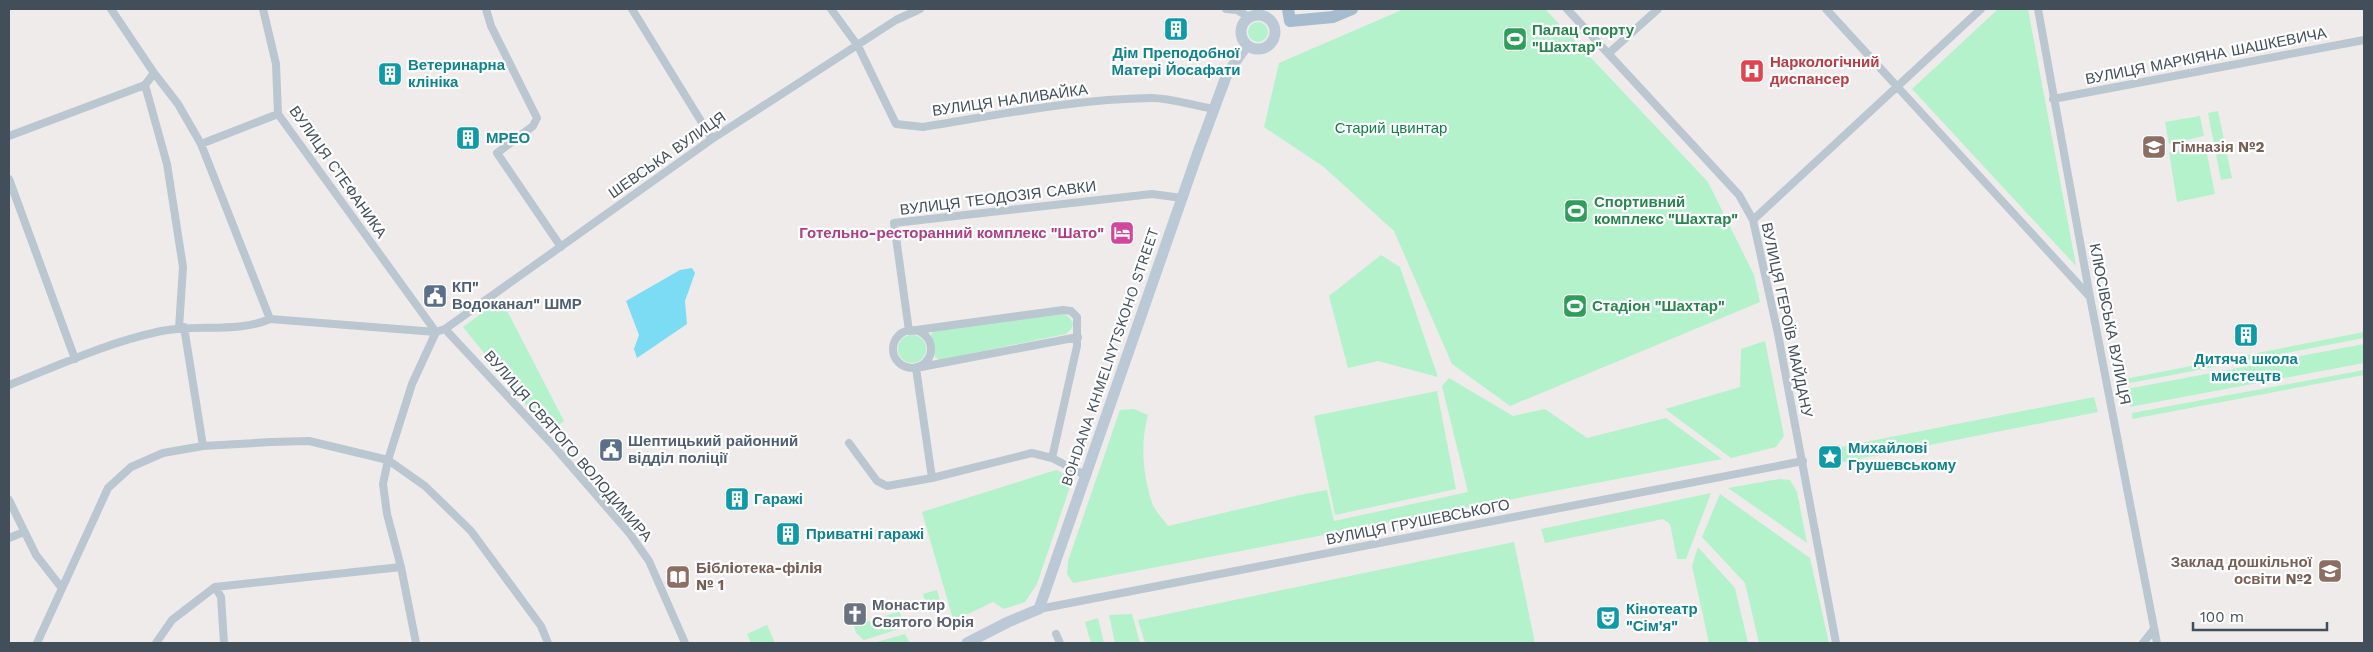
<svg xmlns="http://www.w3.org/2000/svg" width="2373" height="652" viewBox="0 0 2373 652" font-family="'Work Sans',sans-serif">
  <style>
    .green { fill: #b3f2cb }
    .water { fill: #7bdcf4 }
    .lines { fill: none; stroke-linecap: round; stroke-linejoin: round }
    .street { stroke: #bac6d0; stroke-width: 8 }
    .secondary { stroke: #bbc9d7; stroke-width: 11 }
    .primary { stroke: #a7bbce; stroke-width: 12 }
    .labels { text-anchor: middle; stroke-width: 4.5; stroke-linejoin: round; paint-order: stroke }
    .leisure-label { font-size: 15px; font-weight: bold; fill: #27864d; stroke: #fff; text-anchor: start }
    .culture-label { font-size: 15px; font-weight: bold; fill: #0d838f; stroke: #fff; text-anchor: start }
    .street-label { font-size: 15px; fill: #424f5a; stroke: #fff }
    .health-label { font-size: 15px; font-weight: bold; fill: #be3a42; stroke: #fff; text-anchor: start }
    .park-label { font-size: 15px; fill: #0d8146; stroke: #fff }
    .education-label { font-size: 15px; font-weight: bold; fill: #785e54; stroke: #fff; text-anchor: start }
    .hotel-label { font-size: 15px; font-weight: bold; fill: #b23c85; stroke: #fff; text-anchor: end }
    .service-label { font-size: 15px; font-weight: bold; fill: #4e5e75; stroke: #fff; text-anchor: start }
    .worship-label { font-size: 15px; font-weight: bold; fill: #5b616d; stroke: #fff; text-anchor: start }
  </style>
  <rect width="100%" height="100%" fill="#efebeb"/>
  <path class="green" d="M1404,9H1545L1708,182L1754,275L1760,302L1510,406L1452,364L1394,231L1324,167L1264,127L1279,63Z
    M1998,9H2028L2076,266L1912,89Z
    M1248 32a10 10 0 1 1 20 0a10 10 0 1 1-20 0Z
    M2218,111L2232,178L2221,180L2208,113Z
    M2200,116L2204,136L2169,144L2165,122Z
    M2205,144L2215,194L2177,202L2169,152Z
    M1381,255L1400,267L1438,377L1378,361L1348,368L1329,296Z
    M501,299L564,421L549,433L463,327Z
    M1062,313L1069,317L1073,323L1072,328L1066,334L939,360L935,357L931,335L933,330Z
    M2364,332V338L2125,384V379Z
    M898 349a14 14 0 1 1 28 0a14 14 0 1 1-28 0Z
    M1765,341L1784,436L1776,447L1731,458L1665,409L1740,387L1741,349Z
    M2364,344V363L2130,407L2127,389Z
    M2364,370V375L2132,419V413Z
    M1449,378L1513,416L1545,409L1587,438L1666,418L1722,459L1073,583L1067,574L1068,561L1120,410L1134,409L1148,415C1140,443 1143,475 1152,503C1155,511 1163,519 1168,526L1304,494L1327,490L1334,521L1468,492L1442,386Z
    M1437,391L1456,489L1335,515L1314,416Z
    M2094,397L2098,412L1833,464L1830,449Z
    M1056,470L1073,478L1037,584L1025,602L1004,609L993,602L966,615L955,626L922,512Z
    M1779,479L1790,480L1797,492L1807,543L1728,488Z
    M1711,493L1686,559H1677L1670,524L1663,519L1545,543L1541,529Z
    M1720,494L1810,558L1829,643H1759L1745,583L1702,537Z
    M1514,542L1535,643H1145L1138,620Z
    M1698,547L1735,588L1748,643H1709L1692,566Z
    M937,590L942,607L928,611L923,594Z
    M900,611L902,623L899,629L864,640L856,633L854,626Z
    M1132,614L1140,643H1115L1109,615Z
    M1098,618L1104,643H1091L1085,622Z
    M767,625L775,643H751L747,634Z
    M905,634L910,643H873Z"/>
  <path class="water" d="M692,268L695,273L685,301L687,324L637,358L634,349L639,335L626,301L680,270Z"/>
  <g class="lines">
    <path class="street" d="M111,9L154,73L178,104L201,144L270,319
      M263,9L276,64L278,114L436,332
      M486,9L491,26L537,118L533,126L497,153L561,247
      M632,9L712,139
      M831,9L858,46L896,124L923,127C998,115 1075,99 1151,98C1173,98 1193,106 1215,109
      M1226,9L1237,10L1249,17
      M1567,9L1739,195L1753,220L1778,334L1836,643
      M1826,9L2090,297
      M2038,9L2090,297L2157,643
      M1609,53L1658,9
      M145,85L167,164L183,267L179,328
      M2053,99L2364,40
      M9,136L145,85L154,73
      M201,144L278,114
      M9,179L75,359
      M1753,220L1981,9
      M184,327L203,446
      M445,329L551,443L630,534L649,561L685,643
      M893 349a19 19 0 1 1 38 0a19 19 0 1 1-38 0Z
      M9,385C57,366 106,343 157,332C194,323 236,334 270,319L436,332L445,329L712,139L896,20L920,9
      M849,443L877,481L887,486L932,478L1032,453L1052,458L1087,476
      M1052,458L1077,346V317L1071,311L1063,310L909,331L894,223L1152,194L1182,198
      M932,478L916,368L1078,337
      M9,500L36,555L61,587
      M9,538L24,532
      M215,587L221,597L224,643
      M1039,609L1803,461
      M1056,634L1060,643
      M37,643L108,488L131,467L163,453L203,446L271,442L309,441L388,460L425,486L471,531L541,626L548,643
      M156,643L172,620L215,587L401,567
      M416,643L401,567L387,514L383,484L388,460L412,384L436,332
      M2143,643L2154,629"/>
    <path class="secondary" d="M1241 32a17 17 0 1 1 34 0a17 17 0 1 1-34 0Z
      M967,643L1008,622L1039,609L1197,155L1227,74L1247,45"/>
    <path class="primary" d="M1288,9L1290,21L1333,17L1352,9"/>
  </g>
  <defs>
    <symbol id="building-square" viewBox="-11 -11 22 22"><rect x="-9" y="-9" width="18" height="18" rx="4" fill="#0f9aa8" stroke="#fff"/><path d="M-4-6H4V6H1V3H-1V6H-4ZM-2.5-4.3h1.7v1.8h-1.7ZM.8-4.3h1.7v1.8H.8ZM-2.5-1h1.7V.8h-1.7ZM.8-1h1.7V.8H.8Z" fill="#fff"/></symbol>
    <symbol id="stadium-square" viewBox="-11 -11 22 22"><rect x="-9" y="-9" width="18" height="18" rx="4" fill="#2e9e5b" stroke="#fff"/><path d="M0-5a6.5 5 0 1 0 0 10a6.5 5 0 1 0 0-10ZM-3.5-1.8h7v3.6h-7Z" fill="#fff"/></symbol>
    <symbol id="hospital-square" viewBox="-11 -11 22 22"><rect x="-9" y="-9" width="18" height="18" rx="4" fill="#e0444e" stroke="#fff"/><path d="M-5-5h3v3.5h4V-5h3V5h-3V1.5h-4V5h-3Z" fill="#fff"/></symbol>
    <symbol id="school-square" viewBox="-11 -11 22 22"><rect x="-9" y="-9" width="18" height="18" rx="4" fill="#8d6e63" stroke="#fff"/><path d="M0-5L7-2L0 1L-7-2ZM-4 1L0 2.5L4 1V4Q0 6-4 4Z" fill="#fff"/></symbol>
    <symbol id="hotel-square" viewBox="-11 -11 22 22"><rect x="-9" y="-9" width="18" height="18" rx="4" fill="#d1479c" stroke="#fff"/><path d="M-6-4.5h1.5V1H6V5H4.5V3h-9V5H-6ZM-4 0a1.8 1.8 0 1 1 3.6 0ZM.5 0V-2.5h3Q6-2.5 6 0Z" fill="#fff"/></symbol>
    <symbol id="civic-square" viewBox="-11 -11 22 22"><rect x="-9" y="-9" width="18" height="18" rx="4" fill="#5c6f8a" stroke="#fff"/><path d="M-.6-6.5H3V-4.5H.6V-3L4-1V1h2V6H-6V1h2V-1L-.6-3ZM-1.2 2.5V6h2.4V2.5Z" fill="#fff"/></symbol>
    <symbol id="sight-square" viewBox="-11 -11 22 22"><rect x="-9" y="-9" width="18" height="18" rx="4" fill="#0f9aa8" stroke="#fff"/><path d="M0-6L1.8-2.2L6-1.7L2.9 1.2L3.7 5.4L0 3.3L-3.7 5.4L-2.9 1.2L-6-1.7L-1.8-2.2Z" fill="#fff"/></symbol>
    <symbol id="library-square" viewBox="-11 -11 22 22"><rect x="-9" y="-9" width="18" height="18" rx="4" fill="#8d6e63" stroke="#fff"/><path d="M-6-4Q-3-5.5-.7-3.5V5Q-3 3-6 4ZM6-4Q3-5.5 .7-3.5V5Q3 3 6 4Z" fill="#fff"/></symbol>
    <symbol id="church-square" viewBox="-11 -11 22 22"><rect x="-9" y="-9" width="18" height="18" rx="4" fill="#6b7280" stroke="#fff"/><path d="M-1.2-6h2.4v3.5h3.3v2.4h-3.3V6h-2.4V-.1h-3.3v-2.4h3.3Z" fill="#fff"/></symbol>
    <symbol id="theatre-square" viewBox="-11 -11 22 22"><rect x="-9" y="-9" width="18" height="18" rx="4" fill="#0f9aa8" stroke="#fff"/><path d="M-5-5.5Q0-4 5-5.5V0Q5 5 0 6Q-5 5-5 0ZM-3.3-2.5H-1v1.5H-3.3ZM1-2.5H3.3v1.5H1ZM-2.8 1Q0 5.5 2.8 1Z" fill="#fff"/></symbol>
  </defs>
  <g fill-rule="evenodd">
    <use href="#building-square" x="1162" y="15" width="28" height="28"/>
    <use href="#stadium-square" x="1501" y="25" width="28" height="28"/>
    <use href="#hospital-square" x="1738" y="57" width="28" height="28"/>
    <use href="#building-square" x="376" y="60" width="28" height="28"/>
    <use href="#building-square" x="454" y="124" width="28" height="28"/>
    <use href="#school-square" x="2140" y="133" width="28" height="28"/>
    <use href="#stadium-square" x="1562" y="197" width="28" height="28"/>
    <use href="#hotel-square" x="1108" y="219" width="28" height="28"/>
    <use href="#civic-square" x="421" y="282" width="28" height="28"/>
    <use href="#stadium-square" x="1561" y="292" width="28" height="28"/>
    <use href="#building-square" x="2232" y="321" width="28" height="28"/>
    <use href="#civic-square" x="597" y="436" width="28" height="28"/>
    <use href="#sight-square" x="1816" y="443" width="28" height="28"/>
    <use href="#building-square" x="723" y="485" width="28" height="28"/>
    <use href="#building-square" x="774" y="520" width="28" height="28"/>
    <use href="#school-square" x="2316" y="557" width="28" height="28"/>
    <use href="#library-square" x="664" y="563" width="28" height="28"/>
    <use href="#church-square" x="841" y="600" width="28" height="28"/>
    <use href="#theatre-square" x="1594" y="604" width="28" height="28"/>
  </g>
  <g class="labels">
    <g class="leisure-label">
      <text x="1532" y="35">Палац спорту<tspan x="1532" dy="17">"Шахтар"</tspan></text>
      <text x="1594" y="207">Спортивний<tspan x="1594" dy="17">комплекс "Шахтар"</tspan></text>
      <text x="1592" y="311">Стадіон "Шахтар"</text>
    </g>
    <g class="culture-label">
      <text x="1176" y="58" text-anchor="middle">Дім Преподобної<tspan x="1176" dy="17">Матері Йосафати</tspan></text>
      <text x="408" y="70">Ветеринарна<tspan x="408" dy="17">клініка</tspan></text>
      <text x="486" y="143">МРЕО</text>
      <text x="2246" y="364" text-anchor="middle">Дитяча школа<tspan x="2246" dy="17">мистецтв</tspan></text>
      <text x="1848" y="453">Михайлові<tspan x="1848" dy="17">Грушевському</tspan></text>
      <text x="754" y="504">Гаражі</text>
      <text x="806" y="539">Приватні гаражі</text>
      <text x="1626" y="614">Кінотеатр<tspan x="1626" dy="17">"Сім'я"</tspan></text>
    </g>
    <g class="street-label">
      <text transform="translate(2206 56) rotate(-11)" y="5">ВУЛИЦЯ МАРКІЯНА ШАШКЕВИЧА</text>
      <text transform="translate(1010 100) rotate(-8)" y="5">ВУЛИЦЯ НАЛИВАЙКА</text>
      <text transform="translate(667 155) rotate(-35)" y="5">ШЕВСЬКА ВУЛИЦЯ</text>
      <text transform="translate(338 172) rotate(55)" y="5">ВУЛИЦЯ СТЕФАНИКА</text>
      <text transform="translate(998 198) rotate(-7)" y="5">ВУЛИЦЯ ТЕОДОЗІЯ САВКИ</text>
      <text transform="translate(1787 320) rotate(78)" y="5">ВУЛИЦЯ ГЕРОЇВ МАЙДАНУ</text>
      <text transform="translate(2110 324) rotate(79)" y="5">КЛЮСІВСЬКА ВУЛИЦЯ</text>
      <text transform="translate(1110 357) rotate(-71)" y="5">BOHDANA KHMELNYTSKOHO STREET</text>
      <text transform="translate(568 446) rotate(49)" y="5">ВУЛИЦЯ СВЯТОГО ВОЛОДИМИРА</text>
      <text transform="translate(1418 522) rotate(-11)" y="5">ВУЛИЦЯ ГРУШЕВСЬКОГО</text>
    </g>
    <g class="health-label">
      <text x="1770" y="67">Наркологічний<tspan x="1770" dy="17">диспансер</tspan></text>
    </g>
    <g class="park-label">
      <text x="1391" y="133">Старий цвинтар</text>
    </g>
    <g class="education-label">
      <text x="2172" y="152">Гімназія №2</text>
      <text x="2312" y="567" text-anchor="end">Заклад дошкільної<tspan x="2312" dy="17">освіти №2</tspan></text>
      <text x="696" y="573">Бiблiотека-фiлiя<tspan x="696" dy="17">№ 1</tspan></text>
    </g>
    <g class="hotel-label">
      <text x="1104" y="238">Готельно-ресторанний комплекс "Шато"</text>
    </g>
    <g class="service-label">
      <text x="452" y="292">КП"<tspan x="452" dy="17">Водоканал" ШМР</tspan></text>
      <text x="628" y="446">Шептицький районний<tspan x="628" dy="17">відділ поліції</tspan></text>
    </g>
    <g class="worship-label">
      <text x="872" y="610">Монастир<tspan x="872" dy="17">Святого Юрія</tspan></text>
    </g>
  </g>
  <rect width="2373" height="652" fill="none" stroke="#424f5a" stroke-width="20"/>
  <path d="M2193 622v8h134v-8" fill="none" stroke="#424f5a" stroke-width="2.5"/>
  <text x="2200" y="622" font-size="15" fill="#424f5a" stroke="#ffffff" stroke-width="4" paint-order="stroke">100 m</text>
</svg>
